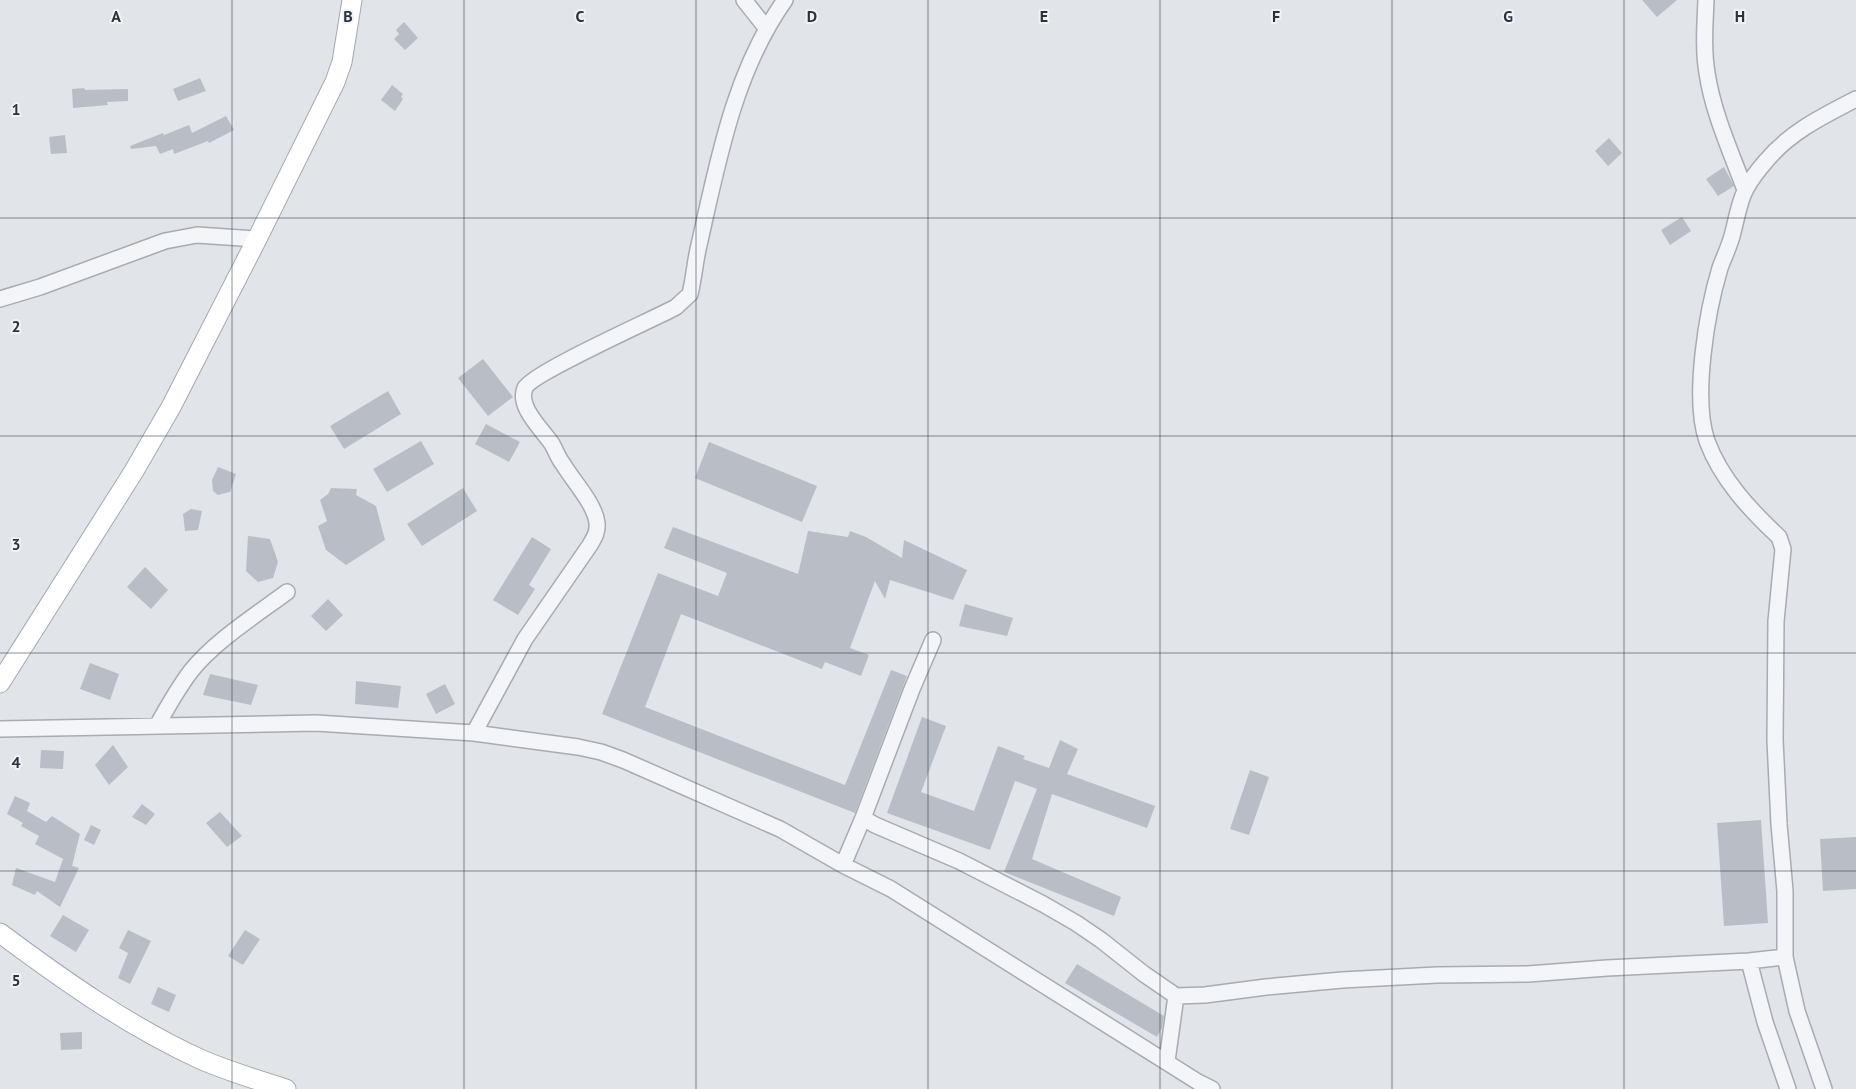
<svg xmlns="http://www.w3.org/2000/svg" width="1856" height="1089" viewBox="0 0 1856 1089" font-family="'PT Sans',sans-serif">
  <style>
    .building { fill: #b9bec6 }
    .lines { fill: none; stroke-linecap: round; stroke-linejoin: round }
    .minor-casing { stroke: #a7abb3; stroke-width: 18 }
    .major-casing { stroke: #a1a9b4; stroke-width: 21 }
    .minor { stroke: #f4f5f8; stroke-width: 15 }
    .major { stroke: #fff; stroke-width: 19 }
    .grid { fill: none; stroke: #2b3340; stroke-width: 1; stroke-opacity: 0.55 }
    .grid-label { font-size: 16px; text-anchor: middle; font-weight: bold; fill: #2b3340; stroke: #f1f3f7; stroke-width: 4; stroke-linejoin: round; paint-order: stroke }
  </style>
  <rect width="100%" height="100%" fill="#e1e4e9"/>
  <path class="building" d="M1642,0H1677L1657,17Z
    M404,22L418,38L405,50L394,39L399,34L396,30Z
    M200,78L206,91L178,101L173,89Z
    M392,85L403,94L401,97L403,99L395,111L381,100Z
    M84,88L85,90L128,89V101L107,102L108,105L73,108L72,89Z
    M226,116L234,130L209,143L208,141L174,154L173,149L160,154L156,146L131,149L130,146L163,133L164,135L189,125L192,133Z
    M65,135L67,153L51,154L49,137Z
    M1609,138L1622,153L1608,166L1595,151Z
    M1724,167L1734,186L1718,196L1706,179Z
    M1682,217L1691,231L1670,245L1661,230Z
    M483,359L513,397L488,416L458,378Z
    M388,391L401,414L344,449L330,426Z
    M486,424L520,442L509,462L475,444Z
    M421,441L434,464L387,492L373,469Z
    M709,442L817,486L802,522L695,478Z
    M218,467L236,474L230,492L218,495L213,491L212,480Z
    M331,488L357,489L356,495L376,506L385,540L346,565L326,550L318,526L327,521L320,500L328,494Z
    M463,488L477,511L422,546L407,524Z
    M191,509L202,511L198,530L185,531L183,514Z
    M673,527L798,574L808,531L848,537L850,531L866,537L902,558L904,540L967,570L953,600L890,580L885,599L875,581L850,648L869,655L861,676L825,662L822,669L681,614L645,707L845,785L891,670L907,676L855,813L602,714L658,573L718,596L727,573L664,548Z
    M248,536L270,539L278,562L273,578L258,582L246,571Z
    M532,537L551,549L529,585L535,589L518,615L493,600Z
    M145,567L168,590L151,609L127,587Z
    M328,599L343,615L326,631L311,616Z
    M965,604L1013,618L1007,636L959,626Z
    M90,663L119,674L110,700L80,689Z
    M210,674L258,685L251,705L203,695Z
    M356,681L401,686L398,708L355,704Z
    M445,684L455,704L436,714L426,694Z
    M922,717L946,726L921,792L974,811L998,746L1025,756L1023,759L1049,768L1060,740L1078,749L1067,774L1155,806L1147,828L1052,794L1032,859L1121,897L1114,916L1004,872L1037,789L1015,781L990,850L887,813Z
    M113,745L128,767L109,785L95,765Z
    M41,750L64,751L63,769L40,768Z
    M1250,770L1269,777L1249,835L1230,829Z
    M15,796L30,803L27,811L46,822L52,816L80,834L72,866L79,868L60,907L37,891L35,895L12,885L16,868L55,882L63,859L35,844L39,836L21,826L23,823L7,814Z
    M142,804L155,814L146,825L132,817Z
    M220,812L242,836L227,847L206,823Z
    M1761,820L1768,923L1724,926L1717,823Z
    M91,825L101,830L94,845L84,840Z
    M1856,837V889L1823,891L1820,839Z
    M63,915L89,930L76,952L50,936Z
    M128,930L151,941L130,984L118,978L128,953L119,948Z
    M245,930L260,939L243,965L228,956Z
    M1077,964L1164,1016L1162,1028L1157,1037L1065,983Z
    M158,987L176,995L169,1012L151,1004Z
    M82,1032V1049L61,1050L60,1033Z"/>
  <g class="lines">
    <defs>
      <path id="minor" d="M744,0L767,29
        M1706,0C1705,24 1703,49 1707,73C1713,113 1731,152 1745,190
        M0,299L40,287L165,241L197,235L257,239
        M158,724C168,706 178,688 191,671C215,641 256,615 287,592
        M0,729L316,723L474,733L578,747L601,752L623,760L780,829L843,865L891,889L1198,1082L1212,1089
        M474,733L525,639L590,545C594,538 598,532 597,523C595,504 573,481 563,464C558,458 556,451 552,444C542,429 517,407 525,388C532,373 654,319 676,307L690,294C694,278 695,261 699,245C718,161 734,72 785,0
        M863,818L875,825L959,861L1043,904L1076,923L1101,940L1144,974L1176,996L1205,995L1266,987L1342,980L1437,975L1528,974L1607,968L1749,961L1785,957
        M843,865L863,818L912,689L933,640
        M1749,961L1765,1022L1788,1089
        M1167,1061L1176,996
        M1824,1089L1797,1011L1785,957V891L1779,824L1775,740L1776,621L1783,549L1779,537C1750,510 1721,479 1707,441C1692,398 1707,311 1720,268C1724,257 1729,247 1732,236C1736,222 1739,201 1746,189C1751,179 1759,169 1766,161C1790,132 1823,116 1856,99"/>
      <path id="major" d="M0,683L134,471L171,407L257,239L335,82L342,62L352,0
        M0,933C63,980 128,1026 200,1059C225,1070 260,1081 286,1089"/>
    </defs>
    <use href="#minor" class="minor-casing"/>
    <use href="#major" class="major-casing"/>
    <use href="#minor" class="minor"/>
    <use href="#major" class="major"/>
  </g>
  <path class="grid" d="M232,0V1089M464,0V1089M696,0V1089M928,0V1089M1160,0V1089M1392,0V1089M1624,0V1089M0,218H1856M0,436H1856M0,653H1856M0,871H1856"/>
  <g class="grid-label">
    <text x="116" y="22">A</text>
    <text x="348" y="22">B</text>
    <text x="580" y="22">C</text>
    <text x="812" y="22">D</text>
    <text x="1044" y="22">E</text>
    <text x="1276" y="22">F</text>
    <text x="1508" y="22">G</text>
    <text x="1740" y="22">H</text>
    <text x="16" y="115">1</text>
    <text x="16" y="332">2</text>
    <text x="16" y="550">3</text>
    <text x="16" y="768">4</text>
    <text x="16" y="986">5</text>
  </g>
</svg>
